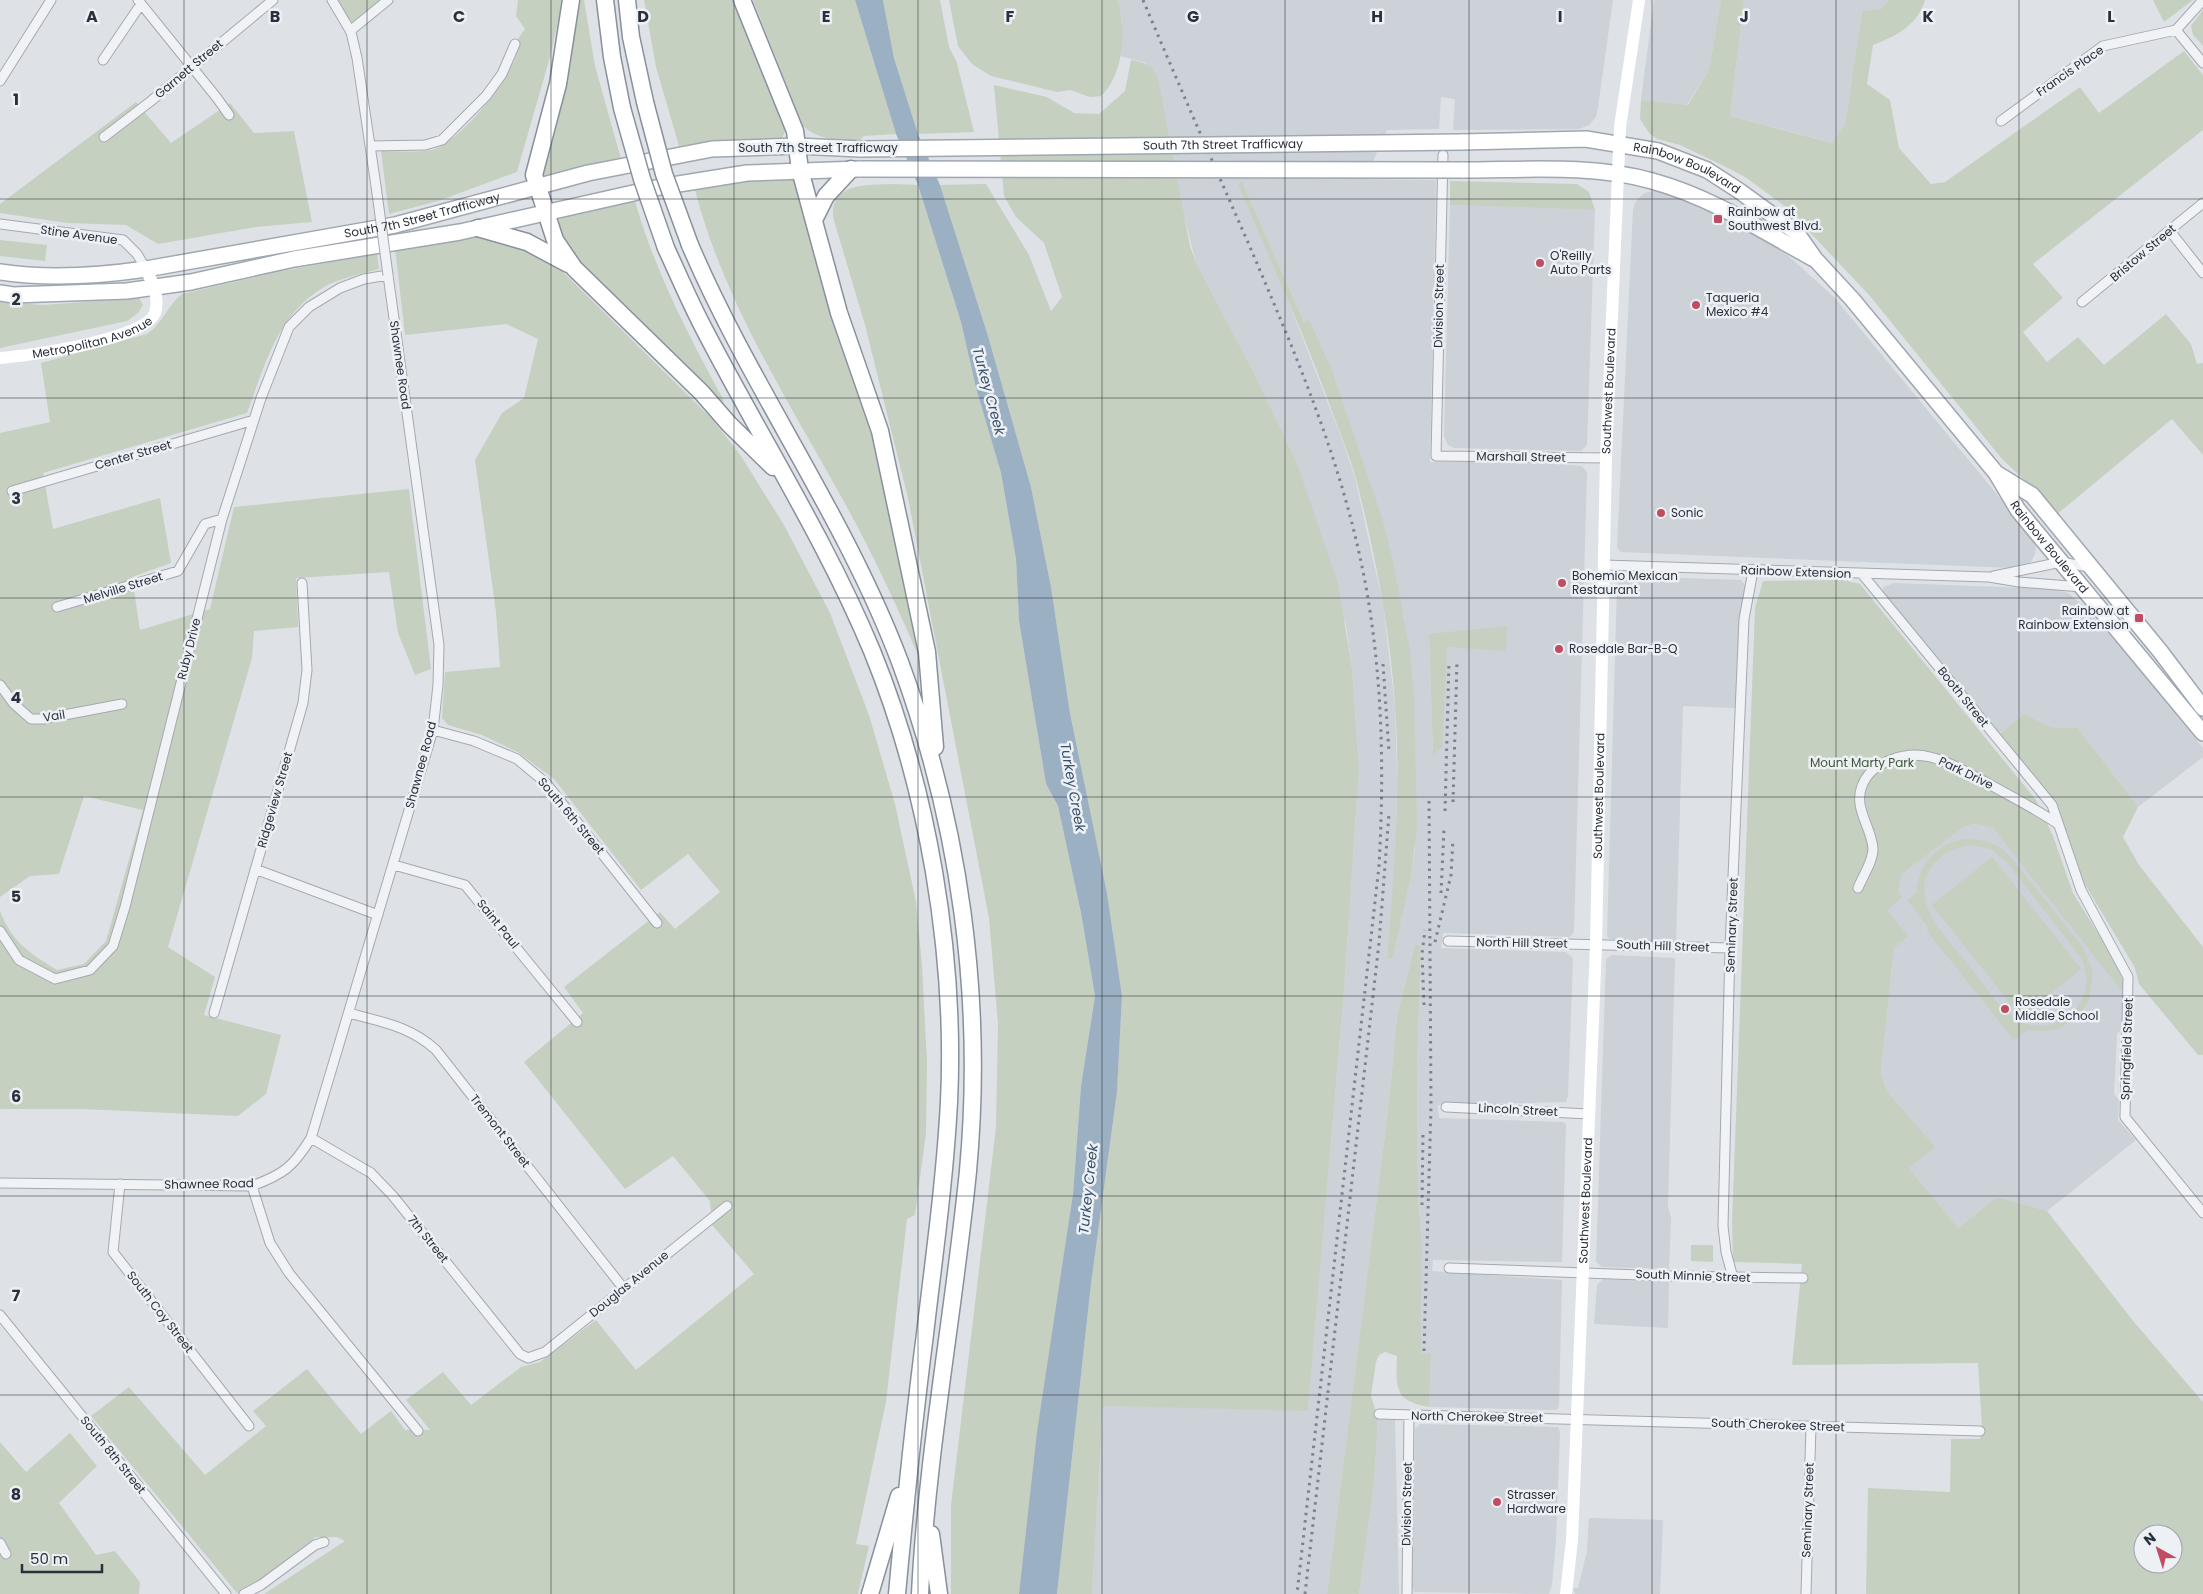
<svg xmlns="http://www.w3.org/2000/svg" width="2203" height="1594" viewBox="0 0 2203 1594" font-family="Poppins,sans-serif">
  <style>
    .built { fill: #cdd1d8; fill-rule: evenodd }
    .green { fill: #c5d0c0; fill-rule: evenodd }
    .water { fill: #9cb0c3 }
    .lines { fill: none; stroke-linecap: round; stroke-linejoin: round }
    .minor-casing { stroke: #a4a9b0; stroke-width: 11 }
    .primary-casing { stroke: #9fa7b1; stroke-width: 18 }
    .motorway-casing { stroke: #87909c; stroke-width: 19 }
    .minor { stroke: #f1f2f5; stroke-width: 9 }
    .secondary { stroke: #fff; stroke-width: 12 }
    .primary { stroke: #fff; stroke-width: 15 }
    .motorway { stroke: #fff; stroke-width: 16 }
    .rail { stroke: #79828e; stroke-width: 3; stroke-dasharray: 2.5 5; stroke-linecap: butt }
    .minor-bridge-casing { stroke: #a4a9b0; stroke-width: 11; stroke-linecap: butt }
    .primary-bridge-casing { stroke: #9fa7b1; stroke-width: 18; stroke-linecap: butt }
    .motorway-bridge-casing { stroke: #87909c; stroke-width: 19; stroke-linecap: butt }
    .minor-bridge { stroke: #f1f2f5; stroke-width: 9 }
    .primary-bridge { stroke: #fff; stroke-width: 15 }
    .motorway-bridge { stroke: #fff; stroke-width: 16 }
    .grid { fill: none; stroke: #29303c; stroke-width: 1; stroke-opacity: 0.55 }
    .poi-dot { fill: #c14d62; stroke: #edf0f4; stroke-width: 2 }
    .labels { text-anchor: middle; stroke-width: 5; stroke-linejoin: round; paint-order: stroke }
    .street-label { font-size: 12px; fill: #29303c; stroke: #edf0f4 }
    .poi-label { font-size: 12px; fill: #29303c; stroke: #edf0f4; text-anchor: start }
    .park-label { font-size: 12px; fill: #3e5637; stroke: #edf0f4 }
    .water-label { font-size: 14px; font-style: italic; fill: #37506c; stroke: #edf0f4 }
    .grid-label { font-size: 16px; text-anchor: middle; font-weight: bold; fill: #29303c; stroke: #edf0f4; stroke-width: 5; stroke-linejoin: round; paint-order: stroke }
  </style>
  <rect width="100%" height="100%" fill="#dee2e6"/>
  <path class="built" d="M1117,0H1613L1598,107L1596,117L1589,125L1579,129L1453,130L1455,99L1441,97L1439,129L1387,130L1365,179L1436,180L1430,462L1515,461L1582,466L1587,472L1574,932L1570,937L1443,933L1441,948L1566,952L1573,958L1568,1096L1566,1102L1438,1105L1439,1118L1563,1122L1566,1124L1562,1262L1433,1260L1432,1271L1562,1280L1559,1406L1556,1410L1429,1407L1431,1354H1421L1422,1248L1418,1192L1417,1068L1421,946L1415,944L1397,1017L1388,1110L1327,1594H1092L1103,1406L1308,1410L1344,991L1359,769L1352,668L1346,625L1296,461L1254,373L1196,263L1146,63L1121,56L1122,20ZM1242,182L1304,322L1404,616L1415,848L1411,877L1391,959L1387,958L1396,853L1397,776L1395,706L1383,604L1355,478L1343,442ZM1429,634L1506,650L1447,647L1433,755Z
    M1654,0H1721L1709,70L1687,105L1641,100Z
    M1744,0H1889L1881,9L1862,11L1845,125L1833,143L1730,116Z
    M1662,189L1672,192L1684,201L1726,220L1742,224L1783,251L1834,297L2033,538L2036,547L2035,554L2031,562L2012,568L1621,552L1617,547L1633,209L1636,201L1644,193Z
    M1450,205L1595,210L1587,445L1581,451L1454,448L1448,445L1444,436Z
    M1627,576L1741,580L1746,586L1735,708L1683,706L1676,943L1610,939L1607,936L1617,586L1621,577Z
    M1894,583L2056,589L2068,593L2087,609L2133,662L2203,748V757L2138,807L2078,728L2051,727L2024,714L1999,735L1883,593V587Z
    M1976,824L1993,828L2125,987L2122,1029L2117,1034L2114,1094L2119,1100L2118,1120L2136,1140L2047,1211L1997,1197L1958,1228L1909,1168L1934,1147L1886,1090L1881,1071L1894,948L1887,909L1899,894L1901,875L1965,826Z
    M1612,955L1675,958L1668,1207L1671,1217L1669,1269L1602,1267L1596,1262L1606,959Z
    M1603,1279L1669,1282L1668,1328L1594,1324L1597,1285Z
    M1378,1418H1395L1399,1594H1359L1374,1485Z
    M1420,1424L1558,1427L1560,1432L1556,1541L1552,1585L1549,1594L1414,1592L1412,1586L1415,1429Z
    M1589,1518L1663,1520L1660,1594H1575L1573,1588H1578L1587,1551Z"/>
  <path class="green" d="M338,0H382L354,22L349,21Z
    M518,0H563L550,57L517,172L438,201L389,214L381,151C395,151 423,153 435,149C461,140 525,66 518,39L525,29L516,16Z
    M578,0H584L595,66L621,159L544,176L542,173L566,80Z
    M644,0H736L787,127L782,138L714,141L679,146L656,67Z
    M753,0H855L896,134L864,136L860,140C838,140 820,141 803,126Z
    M883,0H940L949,47L957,63L974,132L918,134L894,58Z
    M949,0H1117C1127,27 1124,75 1101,96L1090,97L1070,90L1057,92L991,76L972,64L958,46Z
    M1721,0H1744L1730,116L1832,143L1845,125L1862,11L1881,9L1889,0H1925C1918,25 1895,37 1873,45L1867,84L1890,100L1899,148L1931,184L1945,182L2080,87L2099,113L2184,51L2203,75V130L2033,264L2063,298L2023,332L2047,362L2078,337L2104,365L2166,314L2191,344L2197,364L2203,363V455L2172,419L2056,515L2032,487L2002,459L1870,296L1786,207L1745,177L1724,166L1680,145L1657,139L1649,133L1640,119L1641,100L1688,105L1709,70Z
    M2153,0H2193L2164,22Z
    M2203,10V46L2193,35L2191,26Z
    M1131,60C1147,63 1152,65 1158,79L1190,246L1196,263L1254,373L1296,461L1338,583L1352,668L1359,769L1344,991L1308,1411L1103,1406L1092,1594H1057L1091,1284L1117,1092L1122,996L1107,893L1070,713L1051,587L1031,487L988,336L940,185L986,184L1029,255L1051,311L1062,297L1044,243L1016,217L1004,196L994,85L1047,97L1074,113L1099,114L1125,91Z
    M136,102L171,143L230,103L254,133L294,131L312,222L256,227L158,244L126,225L67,223L0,213V204Z
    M793,177L796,179L867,407L921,653L918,655C894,599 868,544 838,491C784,394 721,295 694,186Z
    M1450,181L1577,184L1589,192L1595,210L1450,205Z
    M1242,182L1304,322L1309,320L1331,368L1382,518L1393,561L1410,651L1414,698L1417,825L1411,877L1392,959L1387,958C1394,874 1401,790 1395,705C1390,629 1375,553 1356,479C1349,454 1338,428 1329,403C1302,329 1269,257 1238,184Z
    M895,184L918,185L961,322L976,388L1001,473L1016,559L1019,621L1046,784L1058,806L1081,913L1095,996L1081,1086L1073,1194L1019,1594H951V1505L996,1127L998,1024L989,918L908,498L865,325L833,217C830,182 869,185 895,184Z
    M635,201C655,272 689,336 724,401L720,404L582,266C571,253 553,236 560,217Z
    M482,236L511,241L556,265L712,419L741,456L784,525L830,613L869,715L895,804L916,902L922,966L927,1061L926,1133L915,1215L907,1219L886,1402L856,1544L869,1546L858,1594H264L345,1541L337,1537H316L261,1579L237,1593L91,1416L129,1387L205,1475L266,1426L253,1411L307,1369L361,1434L391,1411L405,1430H430L406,1400L443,1372L471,1405L521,1367L540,1362L596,1320L636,1370L754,1274L712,1225L710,1201L673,1156L625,1189L524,1062L583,1013L564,987L660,912L675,929L720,892L688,854L641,890L554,779L519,753L482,735L448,725L442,718L445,672L500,667L496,612L475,460L502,413L524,398L538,339L506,324L405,335L395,248Z
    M0,240L47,245L45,261L0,256Z
    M377,254L379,269C362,274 340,278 324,287C277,315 265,365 247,413L43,473L53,529L160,498L171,563L132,577L140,630L210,609L234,507L409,489L431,669L415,675L398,633L389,572L296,578L298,627L254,631L252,658L168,947L215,977L204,1015L281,1035L266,1094L238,1116L81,1109H0V911C13,943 28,952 57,970L84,964L106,941L143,810L84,796L59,874L30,876L0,897V433L50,422L41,363L147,334C163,323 167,306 182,294L282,271Z
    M139,298L143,305L138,313L127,321L0,348V302L43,305Z
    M1843,580L1860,584L2036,800L2053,836L2073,893L2117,964L2125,987L2121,990L1993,828L1976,824L1965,826L1901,875L1899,893L1902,897L1887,910L1908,936L1894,948L1881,1071L1886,1090L1935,1147L1909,1168L1958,1228L1997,1197L2047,1211L2134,1322L2203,1402V1594H1866L1868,1488L1950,1492L1951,1439H1980L1982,1428L1978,1363L1792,1365L1802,1264L1733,1262L1732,1223L1755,608L1763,581ZM2143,1534H2173V1564H2143Z
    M1507,626L1506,651L1447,647L1442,747L1433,755L1429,634Z
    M2024,714L2051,727L2078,728L2138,807L2123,837L2139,865L2203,947V1055H2198L2139,984L2135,968L2083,881L2055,803L1999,735Z
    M1965,839C1982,839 1995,842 2008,854L2083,947L2093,972L2089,999L2086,1006L2073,1020L2058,1029L2048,1031L2027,1030L2014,1040L1927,931L1928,927L1907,900L1916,893C1919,864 1935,844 1965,839ZM1969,845L1991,849L2006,861L2082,959C2089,976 2088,994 2076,1009C2063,1024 2043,1030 2024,1023C2002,1015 1986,987 1972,969C1950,941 1905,902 1933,865C1943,853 1954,848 1969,845Z
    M1992,857L2081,969L2021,1017L1932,905Z
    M1415,944L1421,946L1417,1068L1418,1192L1422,1248L1421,1354H1431L1429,1407C1394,1401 1396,1388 1397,1356L1385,1352L1379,1355L1376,1362L1371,1396L1378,1418L1374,1485L1359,1594H1327L1388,1110L1397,1017Z
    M1691,1245H1713V1262L1691,1261Z
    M70,1433L97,1466L59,1503L96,1555L115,1551L140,1582L139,1594H0V1442L26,1472Z"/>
  <path class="water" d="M855,0H883L894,58L918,134L940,185L988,336L1031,487L1051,587L1070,713L1107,893L1122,996L1117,1092L1091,1284L1057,1594H1019L1037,1432L1073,1194L1081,1086L1095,996L1081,913L1058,806L1046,784L1019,621L1016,559L1001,473L976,388L961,322L918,185L896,134Z"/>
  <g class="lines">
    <defs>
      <path id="minor" d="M138,0L217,98L229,115
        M332,0L351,32L357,58L376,186
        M2176,30L2203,63
        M2176,30L2203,0
        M350,31L388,0
        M103,60L141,4
        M0,81L51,0
        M2001,121L2103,46L2176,30
        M104,137L151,101L273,0
        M371,146L425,145L442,140L486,96L502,74L515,44
        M1443,155L1436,456L1606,458
        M0,224L123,240L137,254L146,269
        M2170,231L2203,273
        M2082,302L2203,203
        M12,491L254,420
        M1604,565L1989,577L2019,582L2082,587
        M1862,574L2052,805L2081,890L2128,977L2125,1117L2203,1213
        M1994,576L2061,562L2089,567
        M57,607L178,571L205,524L222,519
        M0,685L14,704L31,719H43L122,704
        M433,730L474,741L517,759L546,783L657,923
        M394,865L465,885L577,1022
        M255,869L378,915
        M1858,888C1863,876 1873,861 1873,849C1872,828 1853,808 1862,786C1871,761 1907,751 1930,757C1951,762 1970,774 1989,784C2012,797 2036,809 2058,824
        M0,931L19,960L55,979L90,970L113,946L125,907L222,519L261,398L289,327L309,307L340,288L364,279L388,275L439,645L438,685L433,730L311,1138C293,1167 284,1174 252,1186L0,1183
        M1448,941L1730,948
        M214,1013L303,703L307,670L302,583
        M349,1013C381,1022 410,1026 436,1050L624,1289
        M1446,1107L1589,1114
        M311,1138L371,1173L393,1196L520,1354L528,1358L545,1352L727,1206
        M120,1184L113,1252L249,1426
        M252,1186L270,1243L289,1273L418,1431
        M1449,1268L1667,1276L1803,1278
        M1733,1278L1726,1252L1723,1226L1730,948L1744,619L1753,571
        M0,1315L226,1594
        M1379,1414L1980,1431
        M0,1543L6,1554
        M244,1594L261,1585L315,1545L324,1542
        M1407,1594L1409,1415
        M1806,1594L1811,1426"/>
      <g id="primary">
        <path id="s3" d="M1461,142L1586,139L1658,151L1707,170L1738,190L1796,232L1815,259L1852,299L1996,473L2018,510L2203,733"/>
        <path d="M1462,170C1524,170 1592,164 1652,181C1711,197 1761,230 1814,259"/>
        <path id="s4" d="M0,272C47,279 98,276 146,269L395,225L588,173L712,149L797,146L861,149"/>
        <path d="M0,293L13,295L127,291L191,282L294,259L460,232L660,187L747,173L859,169"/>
        <path d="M1999,475L2032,495L2160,651L2203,708"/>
      </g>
      <path id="motorway" d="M571,0L558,84L534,175L555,240L574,268L702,393L729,424L773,467
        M605,0L612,57L622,108
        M627,0L631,37L645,102
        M742,0L795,131L800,170L839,313L880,431L927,652L935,747
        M814,220L826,196L851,169
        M478,228L527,242L568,264
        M690,245C751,388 845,516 900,662C960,824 984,999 968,1171C954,1312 927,1452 920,1594
        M666,248C678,274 689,300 702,325C758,434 825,538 872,651C928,788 956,954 949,1102C945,1179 934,1257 925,1334C914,1420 905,1507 897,1594
        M931,1534L939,1594
        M870,1594L899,1496"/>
    </defs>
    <use href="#minor" class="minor-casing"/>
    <use href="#primary" class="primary-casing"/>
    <use href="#motorway" class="motorway-casing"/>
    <use href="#minor" class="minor"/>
    <g class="secondary">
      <path id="s1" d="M0,358C28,356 145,340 155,313C160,297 152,282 146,269"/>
      <path id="s2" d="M1566,1594L1572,1540L1596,945L1606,458L1620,127L1639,0"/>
    </g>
    <use href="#primary" class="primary"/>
    <use href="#motorway" class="motorway"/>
    <path class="rail" d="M1143,0C1178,83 1214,165 1250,247C1292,346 1334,443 1358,548C1382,652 1385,759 1379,866L1297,1594
      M1383,664L1389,752
      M1453,802L1457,661
      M1445,811L1449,661
      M1441,893L1444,829
      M1435,942L1451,875L1453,839
      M1424,1005L1422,954L1425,930
      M1422,1205L1423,1130
      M1424,1351L1431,1107L1429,797
      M1305,1594L1379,943L1389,814"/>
    <defs>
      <path id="minor-bridge" d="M376,186L388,275"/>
      <g id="primary-bridge">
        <path id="s5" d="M861,149L1461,142"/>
        <path d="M861,169L1462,170"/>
      </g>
      <path id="motorway-bridge" d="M645,102L664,174L690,245
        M622,108L642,179L666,248"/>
    </defs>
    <use href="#minor-bridge" class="minor-bridge-casing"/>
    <use href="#primary-bridge" class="primary-bridge-casing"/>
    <use href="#motorway-bridge" class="motorway-bridge-casing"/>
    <use href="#minor-bridge" class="minor-bridge"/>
    <use href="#primary-bridge" class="primary-bridge"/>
    <use href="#motorway-bridge" class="motorway-bridge"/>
  </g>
  <path class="grid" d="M184,0V1594M367,0V1594M551,0V1594M734,0V1594M918,0V1594M1102,0V1594M1285,0V1594M1469,0V1594M1652,0V1594M1836,0V1594M2019,0V1594M0,199H2203M0,398H2203M0,598H2203M0,797H2203M0,996H2203M0,1196H2203M0,1395H2203"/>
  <g class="poi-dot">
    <rect x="1713" y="214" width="10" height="10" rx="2.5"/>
    <circle cx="1540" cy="263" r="5"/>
    <circle cx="1696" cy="305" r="5"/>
    <circle cx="1661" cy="513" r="5"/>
    <circle cx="1562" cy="583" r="5"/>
    <rect x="2134" y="613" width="10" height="10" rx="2.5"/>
    <circle cx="1559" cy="649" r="5"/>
    <circle cx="2005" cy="1009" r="5"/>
    <circle cx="1497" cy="1502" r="5"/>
  </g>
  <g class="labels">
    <g class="street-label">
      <text transform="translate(189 69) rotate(-40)" y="4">Garnett Street</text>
      <text transform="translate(2070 71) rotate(-35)" y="4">Francis Place</text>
      <text dy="4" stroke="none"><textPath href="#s5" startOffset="362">South 7th Street Trafficway</textPath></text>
      <text x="818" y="152">South 7th Street Trafficway</text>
      <text dy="4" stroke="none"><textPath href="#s3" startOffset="231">Rainbow Boulevard</textPath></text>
      <text dy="4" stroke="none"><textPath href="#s4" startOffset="428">South 7th Street Trafficway</textPath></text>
      <text transform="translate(79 235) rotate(8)" y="4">Stine Avenue</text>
      <text transform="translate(2143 253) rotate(-40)" y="4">Bristow Street</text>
      <text transform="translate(1439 306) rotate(-89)" y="4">Division Street</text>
      <text dy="4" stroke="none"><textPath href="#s1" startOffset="95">Metropolitan Avenue</textPath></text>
      <text transform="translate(400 365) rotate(82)" y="4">Shawnee Road</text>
      <text dy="4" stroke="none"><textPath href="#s2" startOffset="1204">Southwest Boulevard</textPath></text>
      <text transform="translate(133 455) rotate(-16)" y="4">Center Street</text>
      <text transform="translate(1521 457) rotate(1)" y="4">Marshall Street</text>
      <text dy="4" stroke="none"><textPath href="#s3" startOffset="764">Rainbow Boulevard</textPath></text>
      <text transform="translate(1796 572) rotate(2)" y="4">Rainbow Extension</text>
      <text transform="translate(123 588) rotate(-17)" y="4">Melville Street</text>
      <text transform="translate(189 649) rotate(-76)" y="4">Ruby Drive</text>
      <text transform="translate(1963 697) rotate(51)" y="4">Booth Street</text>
      <text transform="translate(54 716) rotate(-9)" y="4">Vail</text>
      <text transform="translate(421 765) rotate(-75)" y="4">Shawnee Road</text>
      <text transform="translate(1966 773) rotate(26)" y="4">Park Drive</text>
      <text dy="4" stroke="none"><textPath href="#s2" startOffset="799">Southwest Boulevard</textPath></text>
      <text transform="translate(275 800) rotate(-74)" y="4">Ridgeview Street</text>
      <text transform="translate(571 816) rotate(50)" y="4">South 6th Street</text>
      <text transform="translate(498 924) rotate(51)" y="4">Saint Paul</text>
      <text transform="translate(1732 925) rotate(-88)" y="4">Seminary Street</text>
      <text transform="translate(1522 943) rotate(1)" y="4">North Hill Street</text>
      <text transform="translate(1663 946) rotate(2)" y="4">South Hill Street</text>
      <text transform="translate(2127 1049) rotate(-88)" y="4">Springfield Street</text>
      <text transform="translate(1518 1110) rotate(3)" y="4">Lincoln Street</text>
      <text transform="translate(500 1131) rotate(52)" y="4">Tremont Street</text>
      <text transform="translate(209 1184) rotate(-1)" y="4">Shawnee Road</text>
      <text dy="4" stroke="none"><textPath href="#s2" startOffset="394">Southwest Boulevard</textPath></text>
      <text transform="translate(428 1239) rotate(51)" y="4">7th Street</text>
      <text transform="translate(1693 1276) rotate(2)" y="4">South Minnie Street</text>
      <text transform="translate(629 1284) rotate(-39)" y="4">Douglas Avenue</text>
      <text transform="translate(160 1312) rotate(52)" y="4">South Coy Street</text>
      <text transform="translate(1477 1417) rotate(1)" y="4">North Cherokee Street</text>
      <text transform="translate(1778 1425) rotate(2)" y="4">South Cherokee Street</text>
      <text transform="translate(113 1455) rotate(51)" y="4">South 8th Street</text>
      <text transform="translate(1407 1504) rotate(-89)" y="4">Division Street</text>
      <text transform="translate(1808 1510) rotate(-88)" y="4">Seminary Street</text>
    </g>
    <g class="poi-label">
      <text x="1728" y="216">Rainbow at<tspan x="1728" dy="14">Southwest Blvd.</tspan></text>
      <text x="1550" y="260">O'Reilly<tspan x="1550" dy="14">Auto Parts</tspan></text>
      <text x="1706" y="302">Taqueria<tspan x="1706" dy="14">Mexico #4</tspan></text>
      <text x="1671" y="517">Sonic</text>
      <text x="1572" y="580">Bohemio Mexican<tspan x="1572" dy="14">Restaurant</tspan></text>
      <text x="2129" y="615" text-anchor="end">Rainbow at<tspan x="2129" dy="14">Rainbow Extension</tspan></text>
      <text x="1569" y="653">Rosedale Bar-B-Q</text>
      <text x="2015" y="1006">Rosedale<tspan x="2015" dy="14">Middle School</tspan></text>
      <text x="1507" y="1499">Strasser<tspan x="1507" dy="14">Hardware</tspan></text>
    </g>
    <g class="park-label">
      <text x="1862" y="767">Mount Marty Park</text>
    </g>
    <g class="water-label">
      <text transform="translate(989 391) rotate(75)" y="5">Turkey Creek</text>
      <text transform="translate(1073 787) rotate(80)" y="5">Turkey Creek</text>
      <text transform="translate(1088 1189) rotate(-84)" y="5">Turkey Creek</text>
    </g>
  </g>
  <g class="grid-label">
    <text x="92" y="22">A</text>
    <text x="275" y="22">B</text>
    <text x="459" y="22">C</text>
    <text x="643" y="22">D</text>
    <text x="826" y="22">E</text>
    <text x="1010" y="22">F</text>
    <text x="1193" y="22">G</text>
    <text x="1377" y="22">H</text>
    <text x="1560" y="22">I</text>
    <text x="1744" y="22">J</text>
    <text x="1928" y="22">K</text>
    <text x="2111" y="22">L</text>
    <text x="16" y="105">1</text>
    <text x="16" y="305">2</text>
    <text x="16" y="504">3</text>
    <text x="16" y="703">4</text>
    <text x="16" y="902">5</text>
    <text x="16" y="1102">6</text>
    <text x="16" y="1301">7</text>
    <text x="16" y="1500">8</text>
  </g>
  <g transform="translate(2158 1549) rotate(321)"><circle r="24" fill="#edf0f4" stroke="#9fa3aa"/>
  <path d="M0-4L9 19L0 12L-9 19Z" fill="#c14d62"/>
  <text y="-8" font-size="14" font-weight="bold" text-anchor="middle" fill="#29303c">N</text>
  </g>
  <path d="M22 1564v8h80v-8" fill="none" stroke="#29303c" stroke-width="2.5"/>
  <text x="30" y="1564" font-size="15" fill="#29303c" stroke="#edf0f4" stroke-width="4" paint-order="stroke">50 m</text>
</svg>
